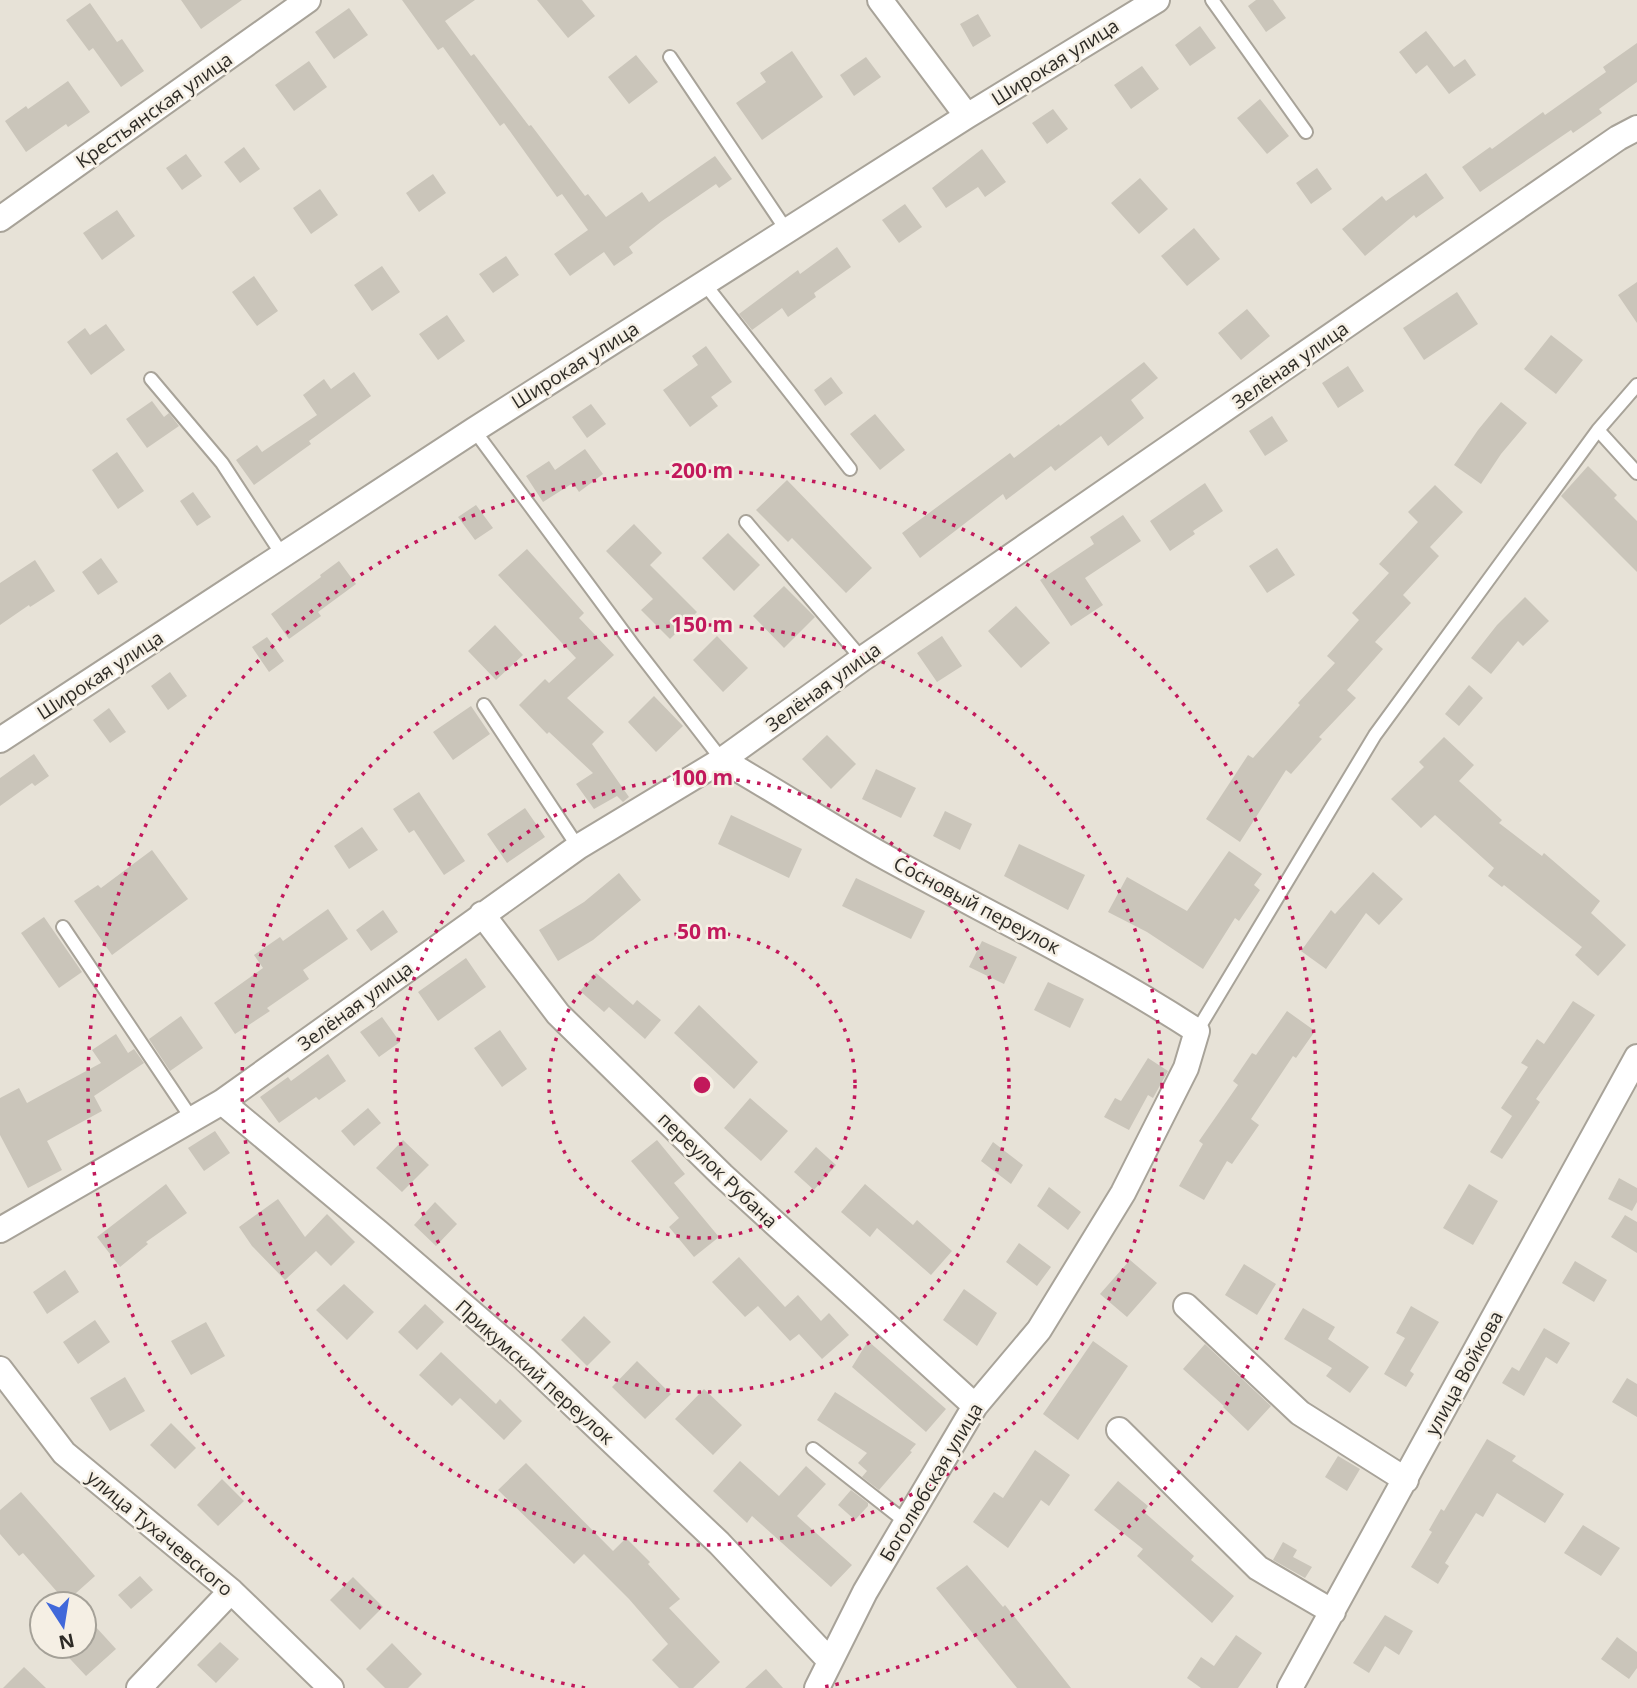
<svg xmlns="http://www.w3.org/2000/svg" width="1637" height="1688" viewBox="0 0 1637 1688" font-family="'Open Sans',sans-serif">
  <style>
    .building { fill: #cac5ba }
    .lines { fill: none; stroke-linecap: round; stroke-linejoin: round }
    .service-casing { stroke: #a8a399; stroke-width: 16 }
    .minor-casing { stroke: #a8a399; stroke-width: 28 }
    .service { stroke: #fff; stroke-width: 12 }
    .minor { stroke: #fff; stroke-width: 24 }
    .ring { fill: none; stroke: #c2185b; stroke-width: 3.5; stroke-dasharray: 3.5 7 }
    .labels { text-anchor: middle; stroke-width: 5; stroke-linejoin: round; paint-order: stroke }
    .street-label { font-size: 19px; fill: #2d2b26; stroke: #f5efe4 }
    .centre { fill: #c2185b; stroke: #f5efe4; stroke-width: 3.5 }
    .ring-label { font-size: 21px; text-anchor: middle; font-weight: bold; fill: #c2185b; stroke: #f5efe4; stroke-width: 5; stroke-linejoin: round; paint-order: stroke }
  </style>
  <rect width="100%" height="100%" fill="#e7e2d7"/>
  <path class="building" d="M181,0H242L201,29Z
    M402,0H475L445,21L471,56L474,54L529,126L531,125L585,196L588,194L606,217L642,192L649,202L715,156L732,179L719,188L716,184L662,221L629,247L633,253L614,266L604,252L570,276L554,254L588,230L562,194L557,197L504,123L500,126L443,47L438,50Z
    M537,0H582L595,16L568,38Z
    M1256,0H1273L1286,18L1266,32L1248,6Z
    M90,3L117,42L122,39L144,71L121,87L93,48L89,51L66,20Z
    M349,8L368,35L334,59L315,32Z
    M978,14L991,36L973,47L960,24Z
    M1200,26L1216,48L1190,66L1175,45Z
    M1426,31L1454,67L1465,59L1476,75L1449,94L1427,65L1416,74L1399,52Z
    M1637,43V82L1599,109L1602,113L1573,133L1571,130L1480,192L1462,167L1490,147L1492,149L1543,112L1545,115L1606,72L1603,67Z
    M792,51L823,97L762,140L736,103L766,82L760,73Z
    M636,55L658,82L629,104L608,77Z
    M866,57L881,77L854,96L840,75Z
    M309,61L327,87L294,111L275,85Z
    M1142,66L1159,89L1131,109L1114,85Z
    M68,81L90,112L68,127L66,124L26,152L5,121L26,106L28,109Z
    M1260,99L1289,136L1267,154L1237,118Z
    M1053,109L1068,129L1047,144L1032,123Z
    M244,147L260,169L240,183L224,162Z
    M982,149L1006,182L985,197L978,187L946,208L932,188Z
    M186,154L202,176L182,190L166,168Z
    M1317,168L1332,189L1311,204L1296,183Z
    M1426,173L1444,198L1416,218L1414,215L1365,256L1342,229L1382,196L1386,201Z
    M433,174L446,193L419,212L406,193Z
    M1140,178L1168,209L1139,234L1111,203Z
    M320,189L338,215L311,234L293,208Z
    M905,204L922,227L899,243L882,220Z
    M117,210L135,236L102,260L83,233Z
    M1194,228L1220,259L1187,286L1161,256Z
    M837,247L851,267L814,293L816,297L788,317L782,308L752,330L739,314L798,270L800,274Z
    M506,256L519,275L493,293L479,274Z
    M382,266L400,292L372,311L354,285Z
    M254,276L278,311L257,326L232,292Z
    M1637,282V323L1618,295Z
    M1457,292L1478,324L1424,360L1403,328Z
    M1247,309L1270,336L1241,360L1218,333Z
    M447,315L465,341L438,360L419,334Z
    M106,324L125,350L91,375L67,342L85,328L90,335Z
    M1551,335L1583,360L1556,394L1524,369Z
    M706,346L732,382L711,397L718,406L690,427L663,390L698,365L692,356Z
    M1144,362L1158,378L1131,400L1144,418L1108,446L1101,436L1055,471L1051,466L1006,500L1003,494L920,558L902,533L1010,453L1014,458L1059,424L1060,426Z
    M1348,366L1364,391L1338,408L1322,383Z
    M354,372L371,396L309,441L311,444L254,485L236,460L257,445L262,452L317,415L303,395L324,379L331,389Z
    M831,377L843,393L825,406L814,390Z
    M152,401L164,417L169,413L179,426L147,448L126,419Z
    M1501,402L1527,423L1501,454L1481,484L1454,465L1478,430Z
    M591,404L606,424L587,438L572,417Z
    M875,414L905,450L880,470L850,434Z
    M1272,416L1288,441L1265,456L1249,431Z
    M585,449L603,474L579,492L573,483L543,502L526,476L549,461L555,470Z
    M117,452L144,491L118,509L92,470Z
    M1588,466L1617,495L1614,498L1637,521V572L1561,496Z
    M787,480L872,568L846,593L792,538L788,542L756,510Z
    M1205,483L1223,511L1193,531L1195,534L1170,551L1150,521Z
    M1435,485L1463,512L1430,547L1439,556L1403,595L1411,603L1375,642L1383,649L1347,690L1356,698L1319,737L1322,739L1291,774L1286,770L1240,842L1206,819L1248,755L1253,758L1300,705L1298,703L1335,663L1327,656L1359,620L1352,613L1389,573L1379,564L1418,522L1408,512Z
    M193,492L211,517L197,526L180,501Z
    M476,505L493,528L475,540L458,517Z
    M1123,515L1141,541L1085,578L1103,605L1071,626L1040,580L1094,544L1090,537Z
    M634,524L662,553L650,565L697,612L670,639L641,610L653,599L606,551Z
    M728,533L760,565L734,591L702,558Z
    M1277,548L1295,575L1267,593L1249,566Z
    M527,549L584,613L579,618L614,655L567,698L604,732L592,744L629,797L623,802L617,796L594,809L576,784L593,773L549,732L547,734L519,705L545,679L549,683L576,658L498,575Z
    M101,558L118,582L98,595L82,572Z
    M35,560L55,591L30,607L29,605L0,625V583Z
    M339,561L356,584L318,612L321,616L289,639L271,614L321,577L320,575Z
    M784,586L815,617L784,648L753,616Z
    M1525,597L1549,621L1523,646L1518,641L1491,674L1471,658L1497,625Z
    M1016,606L1050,643L1021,668L988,631Z
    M495,625L523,655L496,680L468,651Z
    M717,636L748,668L723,692L693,660Z
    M942,636L962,666L937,682L917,653Z
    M267,637L284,661L269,672L252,647Z
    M170,672L187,696L168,710L151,686Z
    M1469,685L1483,698L1459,726L1445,714Z
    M654,696L683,726L656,752L628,722Z
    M471,706L490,734L453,760L433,732Z
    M109,708L126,732L110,743L93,720Z
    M827,735L856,764L831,789L802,759Z
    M1444,737L1474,765L1459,781L1502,820L1499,823L1542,856L1544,853L1600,901L1591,913L1626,945L1598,976L1575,955L1582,947L1504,885L1502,887L1488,876L1494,868L1435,815L1421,828L1391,799L1424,767L1419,762Z
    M34,754L49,776L35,786L32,783L0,806V778Z
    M876,769L916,788L901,818L862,799Z
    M419,792L465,861L444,875L414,830L409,833L393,809Z
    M525,808L545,837L507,863L487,834Z
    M945,811L972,824L960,850L933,836Z
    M731,815L802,849L789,878L718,844Z
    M362,827L378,850L349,869L334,846Z
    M1019,844L1085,875L1068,910L1004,876Z
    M152,850L188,899L112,955L74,901L98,885L101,888Z
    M1229,851L1262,874L1254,885L1260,890L1239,921L1235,918L1203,969L1147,932L1108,912L1127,877L1187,911Z
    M1373,872L1403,899L1379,925L1366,913L1326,969L1301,951L1331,910L1335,914Z
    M619,873L641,900L593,940L558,961L539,930L584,902Z
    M856,878L925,911L911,939L842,906Z
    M328,909L348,939L303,970L309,979L267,1008L270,1011L235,1034L214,1003L263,968L254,955L280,937L283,941Z
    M383,910L398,932L371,951L356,930Z
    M44,917L82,972L59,988L21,933Z
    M982,941L1017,957L1004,984L969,967Z
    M466,958L486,987L438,1021L418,992Z
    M596,973L633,1005L637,1000L661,1020L645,1039L609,1007L604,1012L580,991Z
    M1048,982L1084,999L1070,1028L1034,1010Z
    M1573,1001L1595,1015L1536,1099L1540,1102L1502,1159L1490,1152L1512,1116L1501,1108L1528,1067L1521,1063L1537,1039L1544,1044Z
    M699,1005L758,1062L734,1089L674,1033Z
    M1287,1011L1315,1031L1296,1058L1293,1056L1251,1119L1259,1125L1232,1164L1227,1161L1204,1200L1179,1186L1203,1144L1199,1141L1238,1085L1233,1081L1252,1053L1256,1055Z
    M181,1016L203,1048L170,1071L149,1039Z
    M382,1017L400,1042L379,1057L360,1032Z
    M500,1030L527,1069L502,1087L474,1048Z
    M116,1034L128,1053L134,1049L144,1063L94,1096L102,1111L47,1141L62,1170L28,1188L0,1135V1098L19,1088L27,1103L101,1063L92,1050Z
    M328,1054L346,1081L319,1100L316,1097L279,1123L260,1097L288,1077L291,1081Z
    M1148,1058L1168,1071L1153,1098L1148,1095L1129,1130L1104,1117L1115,1098L1121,1101Z
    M750,1098L788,1131L761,1161L724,1128Z
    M368,1108L381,1123L354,1146L341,1131Z
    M215,1131L230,1153L204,1171L188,1148Z
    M403,1140L429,1165L402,1192L376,1168Z
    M657,1140L685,1174L674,1183L719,1237L694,1257L669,1227L679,1218L631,1161Z
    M993,1142L1023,1165L1011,1184L981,1161Z
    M816,1147L836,1165L814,1190L794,1172Z
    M1619,1178L1637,1188V1202L1632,1211L1608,1199Z
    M166,1184L187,1213L146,1242L148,1244L120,1267L97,1237Z
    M865,1184L913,1225L917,1220L952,1251L931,1275L877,1228L870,1237L841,1212Z
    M1469,1184L1498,1201L1473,1245L1443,1228Z
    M1049,1187L1081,1212L1068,1230L1037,1206Z
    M278,1199L305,1237L327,1214L355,1242L331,1266L316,1251L285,1280L252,1246L239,1227Z
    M435,1202L457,1224L436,1246L414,1225Z
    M1625,1215L1637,1222V1253L1611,1237Z
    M1019,1243L1051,1267L1037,1286L1006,1262Z
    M739,1257L785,1307L798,1295L821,1321L829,1313L849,1335L822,1359L799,1334L790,1341L758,1306L745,1317L712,1282Z
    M1130,1260L1157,1283L1127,1317L1100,1294Z
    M1575,1261L1607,1280L1594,1302L1562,1283Z
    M1244,1264L1276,1284L1257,1315L1225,1295Z
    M65,1270L79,1292L47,1314L33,1292Z
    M344,1284L374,1312L347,1340L316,1310Z
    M964,1289L997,1313L977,1346L943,1320Z
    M425,1304L444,1322L417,1350L398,1332Z
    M1411,1306L1439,1322L1410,1371L1414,1374L1406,1387L1384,1374L1405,1338L1396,1333Z
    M1303,1308L1335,1327L1328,1339L1369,1367L1350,1393L1326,1376L1332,1368L1284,1339Z
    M584,1316L611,1342L587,1366L561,1340Z
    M95,1320L110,1342L78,1364L63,1342Z
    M206,1322L225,1356L191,1375L171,1341Z
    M1544,1328L1570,1343L1557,1364L1546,1357L1524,1396L1502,1383L1512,1367L1519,1371Z
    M868,1341L946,1409L926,1432L852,1367Z
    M1093,1341L1128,1366L1078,1440L1043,1414Z
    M1205,1344L1271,1406L1248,1431L1223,1407L1224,1406L1183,1369Z
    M441,1352L496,1404L500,1399L522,1421L504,1440L460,1398L452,1406L419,1375Z
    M637,1361L671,1394L645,1419L612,1387Z
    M125,1377L145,1411L110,1431L90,1398Z
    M1627,1378L1637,1384V1417L1612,1402Z
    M704,1389L742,1425L713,1455L675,1419Z
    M835,1392L916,1444L910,1451L912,1452L879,1490L862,1477L867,1471L858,1463L867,1453L817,1420Z
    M171,1423L196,1448L175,1469L150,1445Z
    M1487,1439L1516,1456L1512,1461L1564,1494L1545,1523L1497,1493L1483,1517L1476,1513L1445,1563L1449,1566L1438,1584L1411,1567L1432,1532L1429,1530L1441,1509L1444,1511Z
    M1035,1450L1070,1475L1049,1506L1041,1500L1008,1548L973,1522L994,1492L1003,1498Z
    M1338,1456L1360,1469L1347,1491L1325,1477Z
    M740,1461L779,1496L806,1466L826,1484L797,1516L852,1565L831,1587L752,1516L747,1523L713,1491Z
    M526,1463L613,1551L626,1538L650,1562L648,1564L680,1599L669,1608L720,1662L693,1688H679L652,1660L668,1644L629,1599L584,1554L574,1564L498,1490Z
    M222,1479L244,1501L218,1526L197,1505Z
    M1118,1481L1148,1506L1144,1512L1194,1556L1191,1560L1234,1596L1212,1623L1137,1556L1143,1549L1094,1510Z
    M851,1490L868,1503V1506L855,1520L838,1505Z
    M21,1492L95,1576L66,1602L23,1553L19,1556L0,1534V1510Z
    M1583,1525L1620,1548L1601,1576L1564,1553Z
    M1283,1542L1297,1550L1293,1557L1312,1567L1305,1578L1273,1560Z
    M967,1565L1003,1607L1005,1605L1071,1688H1017L936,1588Z
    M140,1576L153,1590L131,1609L118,1595Z
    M353,1577L383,1607L360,1630L330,1600Z
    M84,1614L116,1649L86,1676L58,1646H84Z
    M1385,1615L1413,1631L1399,1655L1385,1646L1369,1673L1353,1663Z
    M1236,1635L1262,1653L1238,1688H1201L1187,1678L1201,1657L1214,1666Z
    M1617,1637L1637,1652V1668L1629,1679L1601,1659Z
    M220,1642L239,1659L216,1683L197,1665Z
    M392,1643L422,1674L408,1688H385L366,1669Z
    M24,1667L46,1688H3Z
    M766,1669L783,1688H745Z"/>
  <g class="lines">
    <defs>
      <path id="service" d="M1212,0L1306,132
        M670,57L787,231
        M704,283L850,469
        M151,379L222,463L283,556
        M474,430L633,645L722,760
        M1598,430L1637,473
        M746,522L862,659
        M484,705L578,847
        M63,927L192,1119
        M1197,1031L1375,735L1598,430L1637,385
        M813,1449L906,1522"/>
      <path id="minor" d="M880,0L967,116
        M0,219L308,0
        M0,740L474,430L967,116L1157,0
        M722,760C778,792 831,827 887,858C991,915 1097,966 1197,1031L1186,1068L1123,1193L1039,1330L975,1406L865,1592L817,1688
        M482,914L558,1014L722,1175L975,1406
        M222,1102L379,1233L524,1358L719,1543L830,1661
        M0,1230L222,1102L578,847L722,760L862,659L1618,138L1637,128
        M1186,1306L1300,1413L1406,1480
        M0,1369L64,1453L231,1591L331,1688
        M1119,1430L1258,1568L1333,1612
        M139,1688L231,1591
        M1290,1688L1637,1057"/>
    </defs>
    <use href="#service" class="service-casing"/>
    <use href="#minor" class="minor-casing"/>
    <use href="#service" class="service"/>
    <use href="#minor" class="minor"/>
  </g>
  <g class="ring">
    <circle cx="702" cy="1085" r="153"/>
    <circle cx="702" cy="1085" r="307"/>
    <circle cx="702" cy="1085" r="460"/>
    <path d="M585 1688A614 614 0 1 1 819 1688"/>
  </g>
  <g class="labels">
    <g class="street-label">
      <text transform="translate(1055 62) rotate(-32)" y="7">Широкая улица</text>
      <text transform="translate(154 110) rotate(-35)" y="7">Крестьянская улица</text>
      <text transform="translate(575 365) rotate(-32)" y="7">Широкая улица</text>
      <text transform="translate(1290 365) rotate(-35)" y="7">Зелёная улица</text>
      <text transform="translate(100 675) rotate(-33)" y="7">Широкая улица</text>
      <text transform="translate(823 687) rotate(-36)" y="7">Зелёная улица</text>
      <text transform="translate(977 905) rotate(28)" y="7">Сосновый переулок</text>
      <text transform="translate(355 1006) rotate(-36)" y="7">Зелёная улица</text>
      <text transform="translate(718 1170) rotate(44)" y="7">переулок Рубана</text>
      <text transform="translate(535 1372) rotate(42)" y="7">Прикумский переулок</text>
      <text transform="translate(1464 1373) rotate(-61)" y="7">улица Войкова</text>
      <text transform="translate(931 1482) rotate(-59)" y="7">Боголюбская улица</text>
      <text transform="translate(160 1533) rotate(40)" y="7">улица Тухачевского</text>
    </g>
  </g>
  <circle cx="702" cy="1085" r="10" class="centre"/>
  <g class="ring-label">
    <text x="702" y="478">200 m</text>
    <text x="702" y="632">150 m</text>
    <text x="702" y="785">100 m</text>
    <text x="702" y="939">50 m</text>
  </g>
  <g transform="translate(63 1625) rotate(168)"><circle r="33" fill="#f5efe4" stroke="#a5a198" stroke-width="2"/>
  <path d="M0-5L12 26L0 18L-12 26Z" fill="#4068da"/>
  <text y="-10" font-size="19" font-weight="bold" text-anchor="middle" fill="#2d2b26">N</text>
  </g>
</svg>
